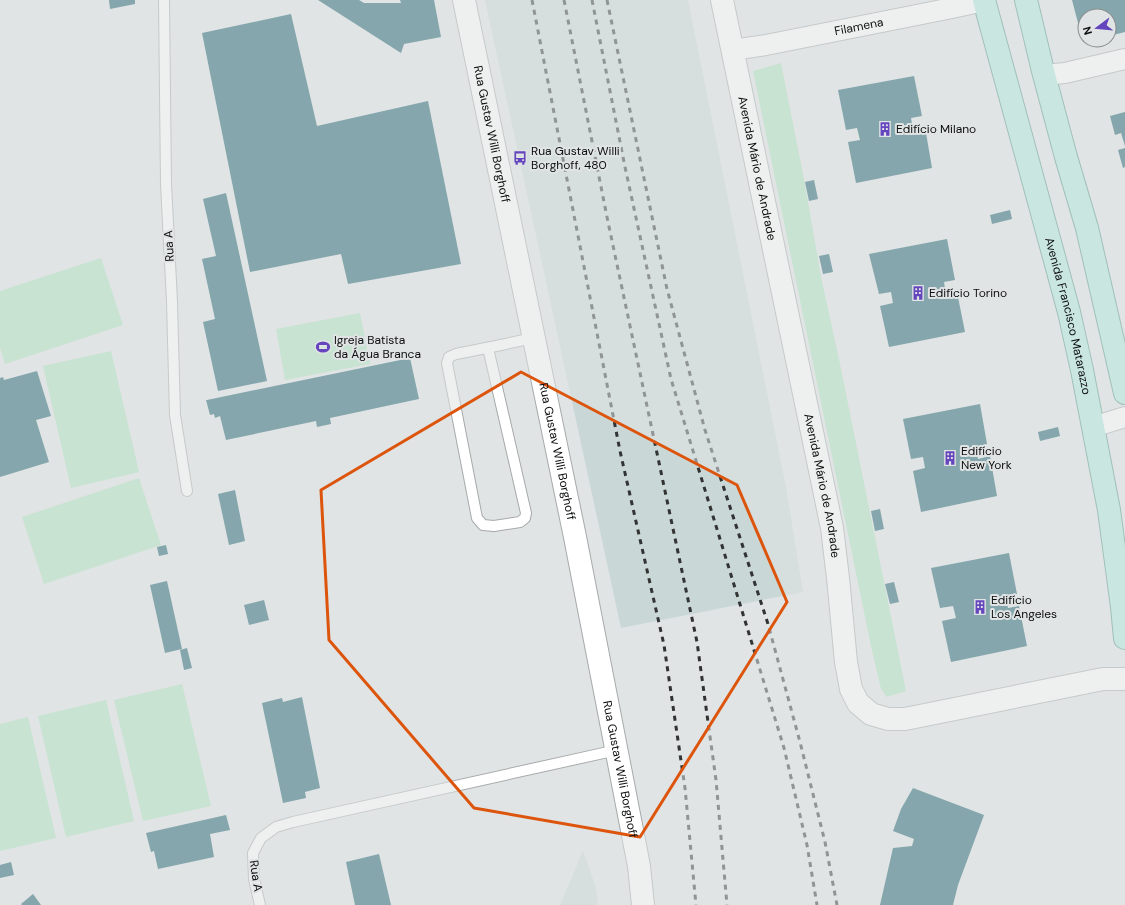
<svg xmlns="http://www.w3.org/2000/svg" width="1125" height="905" viewBox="0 0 1125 905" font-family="'DM Sans',sans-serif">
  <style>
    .built { fill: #cad7d7 }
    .green { fill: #abe2bd }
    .building { fill: #145c69 }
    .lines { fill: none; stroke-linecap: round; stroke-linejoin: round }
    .lane-casing { stroke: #a6aaaa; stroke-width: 12 }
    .street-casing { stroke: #a6aaaa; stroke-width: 22 }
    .secondary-casing { stroke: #a6aaaa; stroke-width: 24 }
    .primary-casing { stroke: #529583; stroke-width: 24 }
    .lane { stroke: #fff; stroke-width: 10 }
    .street { stroke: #fff; stroke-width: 20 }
    .secondary { stroke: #fff; stroke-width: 22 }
    .primary { stroke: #adebdb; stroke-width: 22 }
    .rail { stroke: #323333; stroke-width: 3; stroke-dasharray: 5 5; stroke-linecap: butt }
    .marked { fill: none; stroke: #dd550c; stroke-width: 3; stroke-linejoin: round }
    .labels { text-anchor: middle; stroke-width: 4; stroke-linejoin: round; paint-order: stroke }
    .street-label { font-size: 12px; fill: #0c0d0d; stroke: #e0e4e4 }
    .poi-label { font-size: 12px; fill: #0c0d0d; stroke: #e0e4e4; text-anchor: start }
  </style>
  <rect width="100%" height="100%" fill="#e0e4e4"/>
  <path class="built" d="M485,0H688L786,487L803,592L621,628Z
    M583,851L596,888L598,905H560Z"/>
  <path class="green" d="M781,63L804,179L821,277L840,364L906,691L887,697L881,689L871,646L753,71Z
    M101,258L123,325L5,364L0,348V291Z
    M360,313L370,364L285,380L276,329Z
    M111,351L139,472L71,488L43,366Z
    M139,478L161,545L44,584L22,517Z
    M182,684L211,806L143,821L114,700Z
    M106,700L134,821L66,837L38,716Z
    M28,717L56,838L0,851V724Z"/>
  <path class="building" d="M109,0H135V4L110,9Z
    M318,0H359L364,3H401L400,0H434L441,37L404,44L401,53Z
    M1072,0H1125V32L1109,36V16H1085V40L1088,41L1083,42Z
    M291,14L317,126L428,101L461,264L348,284L341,254L250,272L202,33Z
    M914,76L922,116L911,118L913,130L925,127L932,168L856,183L848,142L860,140L857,128L846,130L838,90Z
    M1125,112V146L1121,133L1115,135L1110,116Z
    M1125,148V167L1123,168L1118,150Z
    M814,180L818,199L809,201L805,182Z
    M226,193L267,381L218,391L203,322L215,319L202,259L216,256L203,199Z
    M1010,210L1012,219L992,224L990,215Z
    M947,239L955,280L944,282L946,295L957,292L965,332L889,347L880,306L893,303L891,292L879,294L869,254Z
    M829,254L833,272L823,274L819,256Z
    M410,358L419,399L330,418L331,424L317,427L316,421L226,440L220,416L215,418L214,414L210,415L206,400H207Z
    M37,371L51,416L36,420L49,462L0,477V378L3,377L4,380Z
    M980,404L987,444L976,447L978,459L990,456L997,496L921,512L913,471L925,468L923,457L911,459L903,419Z
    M1058,427L1060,436L1040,441L1038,432Z
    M235,490L245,541L229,545L218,494Z
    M880,509L884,529L875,531L871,511Z
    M166,545L168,554L159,556L157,547Z
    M1009,553L1017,594L1006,596L1008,608L1019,606L1027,646L951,662L942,621L956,618L953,606L940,608L931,568Z
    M167,581L182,649L165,653L150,585Z
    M894,582L899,602L890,604L885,584Z
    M264,600L269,620L249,625L244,605Z
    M187,648L192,668L184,670L180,650Z
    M302,697L320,788L305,792L306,798L283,803L262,703L282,698L283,702Z
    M913,788L984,815L958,885L953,905H880L893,848L912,846L914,839L893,831L901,809Z
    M226,815L230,830L210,834L214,857L158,869L154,851L151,852L146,833Z
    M379,854L391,905H355L346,862Z
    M11,862L14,875L0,878V865Z
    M33,894L41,905H22L21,904Z"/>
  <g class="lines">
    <defs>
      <path id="lane" d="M164,0L166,184L172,302L175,415L187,491
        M488,348L526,513L525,518L520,522L494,526L483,525L477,518L447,363L449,357L456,354L501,345L533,338
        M260,905L254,879L253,853L261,838L276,827L293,822L617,750"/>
      <g id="street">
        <path id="s1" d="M732,50L766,45L952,8L984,1"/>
        <path d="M1044,75L1065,73L1125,59"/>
        <path d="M1093,427L1125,417"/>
      </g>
      <g id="secondary">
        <path id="s2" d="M464,0L575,537L639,866L643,905"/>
        <path id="s3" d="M722,0L832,528L838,578L846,662L851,689L858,703L871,714L888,719H905L1103,679H1125"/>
      </g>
      <g id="primary">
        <path id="s4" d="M984,0L1069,312L1082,370L1109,510L1122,607L1125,638"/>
        <path d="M1026,0L1043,71L1066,157L1087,228L1125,393"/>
      </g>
    </defs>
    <use href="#lane" class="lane-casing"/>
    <use href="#street" class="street-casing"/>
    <use href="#secondary" class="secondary-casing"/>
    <use href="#primary" class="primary-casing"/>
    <use href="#lane" class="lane"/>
    <use href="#street" class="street"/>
    <use href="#secondary" class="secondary"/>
    <use href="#primary" class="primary"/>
    <path class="rail" d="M532,0L620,451L664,645L685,788L696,905
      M564,0L608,222L697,642L716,780L727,905
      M592,0L625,167L671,379L784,748L807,845L817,905
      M607,0L667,289L705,430L768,624L800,742L825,842L837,905"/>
  </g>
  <path d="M0 0H1125V905H0ZM521,372L737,485L787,602L640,837L474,808L329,640L321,490Z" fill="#e0e4e4" fill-opacity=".55" fill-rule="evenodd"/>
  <path class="marked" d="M521,372L737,485L787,602L640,837L474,808L329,640L321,490Z"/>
  <defs>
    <symbol id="building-bare" viewBox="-9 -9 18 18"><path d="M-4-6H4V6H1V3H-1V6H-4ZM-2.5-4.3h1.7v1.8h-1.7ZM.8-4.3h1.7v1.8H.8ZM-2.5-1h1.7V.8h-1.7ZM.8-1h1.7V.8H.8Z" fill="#6445be" stroke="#e0e4e4" stroke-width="2.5" paint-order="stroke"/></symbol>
    <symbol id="bus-bare" viewBox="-9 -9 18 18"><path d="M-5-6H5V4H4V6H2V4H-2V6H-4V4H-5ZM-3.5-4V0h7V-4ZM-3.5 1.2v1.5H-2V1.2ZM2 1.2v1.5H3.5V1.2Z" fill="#6445be" stroke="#e0e4e4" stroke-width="2.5" paint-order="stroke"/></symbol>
    <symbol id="stadium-bare" viewBox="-9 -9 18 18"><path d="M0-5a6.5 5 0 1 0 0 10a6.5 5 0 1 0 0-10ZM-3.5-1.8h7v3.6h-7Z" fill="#6445be" stroke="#e0e4e4" stroke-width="2.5" paint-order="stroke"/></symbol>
  </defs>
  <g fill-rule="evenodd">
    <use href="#building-bare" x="875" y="119" width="20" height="20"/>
    <use href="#bus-bare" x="510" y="148" width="20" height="20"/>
    <use href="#building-bare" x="908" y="283" width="20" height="20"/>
    <use href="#stadium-bare" x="313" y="337" width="20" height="20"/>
    <use href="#building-bare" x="940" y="448" width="20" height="20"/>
    <use href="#building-bare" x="970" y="597" width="20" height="20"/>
  </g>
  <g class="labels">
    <g class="street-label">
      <text dy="4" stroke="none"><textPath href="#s1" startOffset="129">Filamena</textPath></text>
      <text dy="4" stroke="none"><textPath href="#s2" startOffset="137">Rua Gustav Willi Borghoff</textPath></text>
      <text dy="4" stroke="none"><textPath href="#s3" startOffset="172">Avenida Mário de Andrade</textPath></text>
      <text transform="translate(169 246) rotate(-93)" y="4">Rua A</text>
      <text dy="4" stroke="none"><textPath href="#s4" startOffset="327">Avenida Francisco Matarazzo</textPath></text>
      <text dy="4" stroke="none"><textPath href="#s2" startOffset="461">Rua Gustav Willi Borghoff</textPath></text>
      <text dy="4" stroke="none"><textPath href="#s3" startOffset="496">Avenida Mário de Andrade</textPath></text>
      <text dy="4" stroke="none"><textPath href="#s2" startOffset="785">Rua Gustav Willi Borghoff</textPath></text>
      <text transform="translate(256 876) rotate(82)" y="4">Rua A</text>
    </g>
    <g class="poi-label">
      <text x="896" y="133">Edifício Milano</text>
      <text x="531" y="155">Rua Gustav Willi<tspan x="531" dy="14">Borghoff, 480</tspan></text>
      <text x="929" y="297">Edifício Torino</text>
      <text x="334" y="344">Igreja Batista<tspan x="334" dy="14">da Água Branca</tspan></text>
      <text x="961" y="455">Edifício<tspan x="961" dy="14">New York</tspan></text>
      <text x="991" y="604">Edifício<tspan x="991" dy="14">Los Angeles</tspan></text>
    </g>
  </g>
  <g transform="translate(1097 28) rotate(254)"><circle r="19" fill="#e0e4e4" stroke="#8b8e8e"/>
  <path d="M0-3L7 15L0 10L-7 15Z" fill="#6445be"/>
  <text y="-6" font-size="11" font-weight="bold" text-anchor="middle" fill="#0c0d0d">N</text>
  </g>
</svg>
